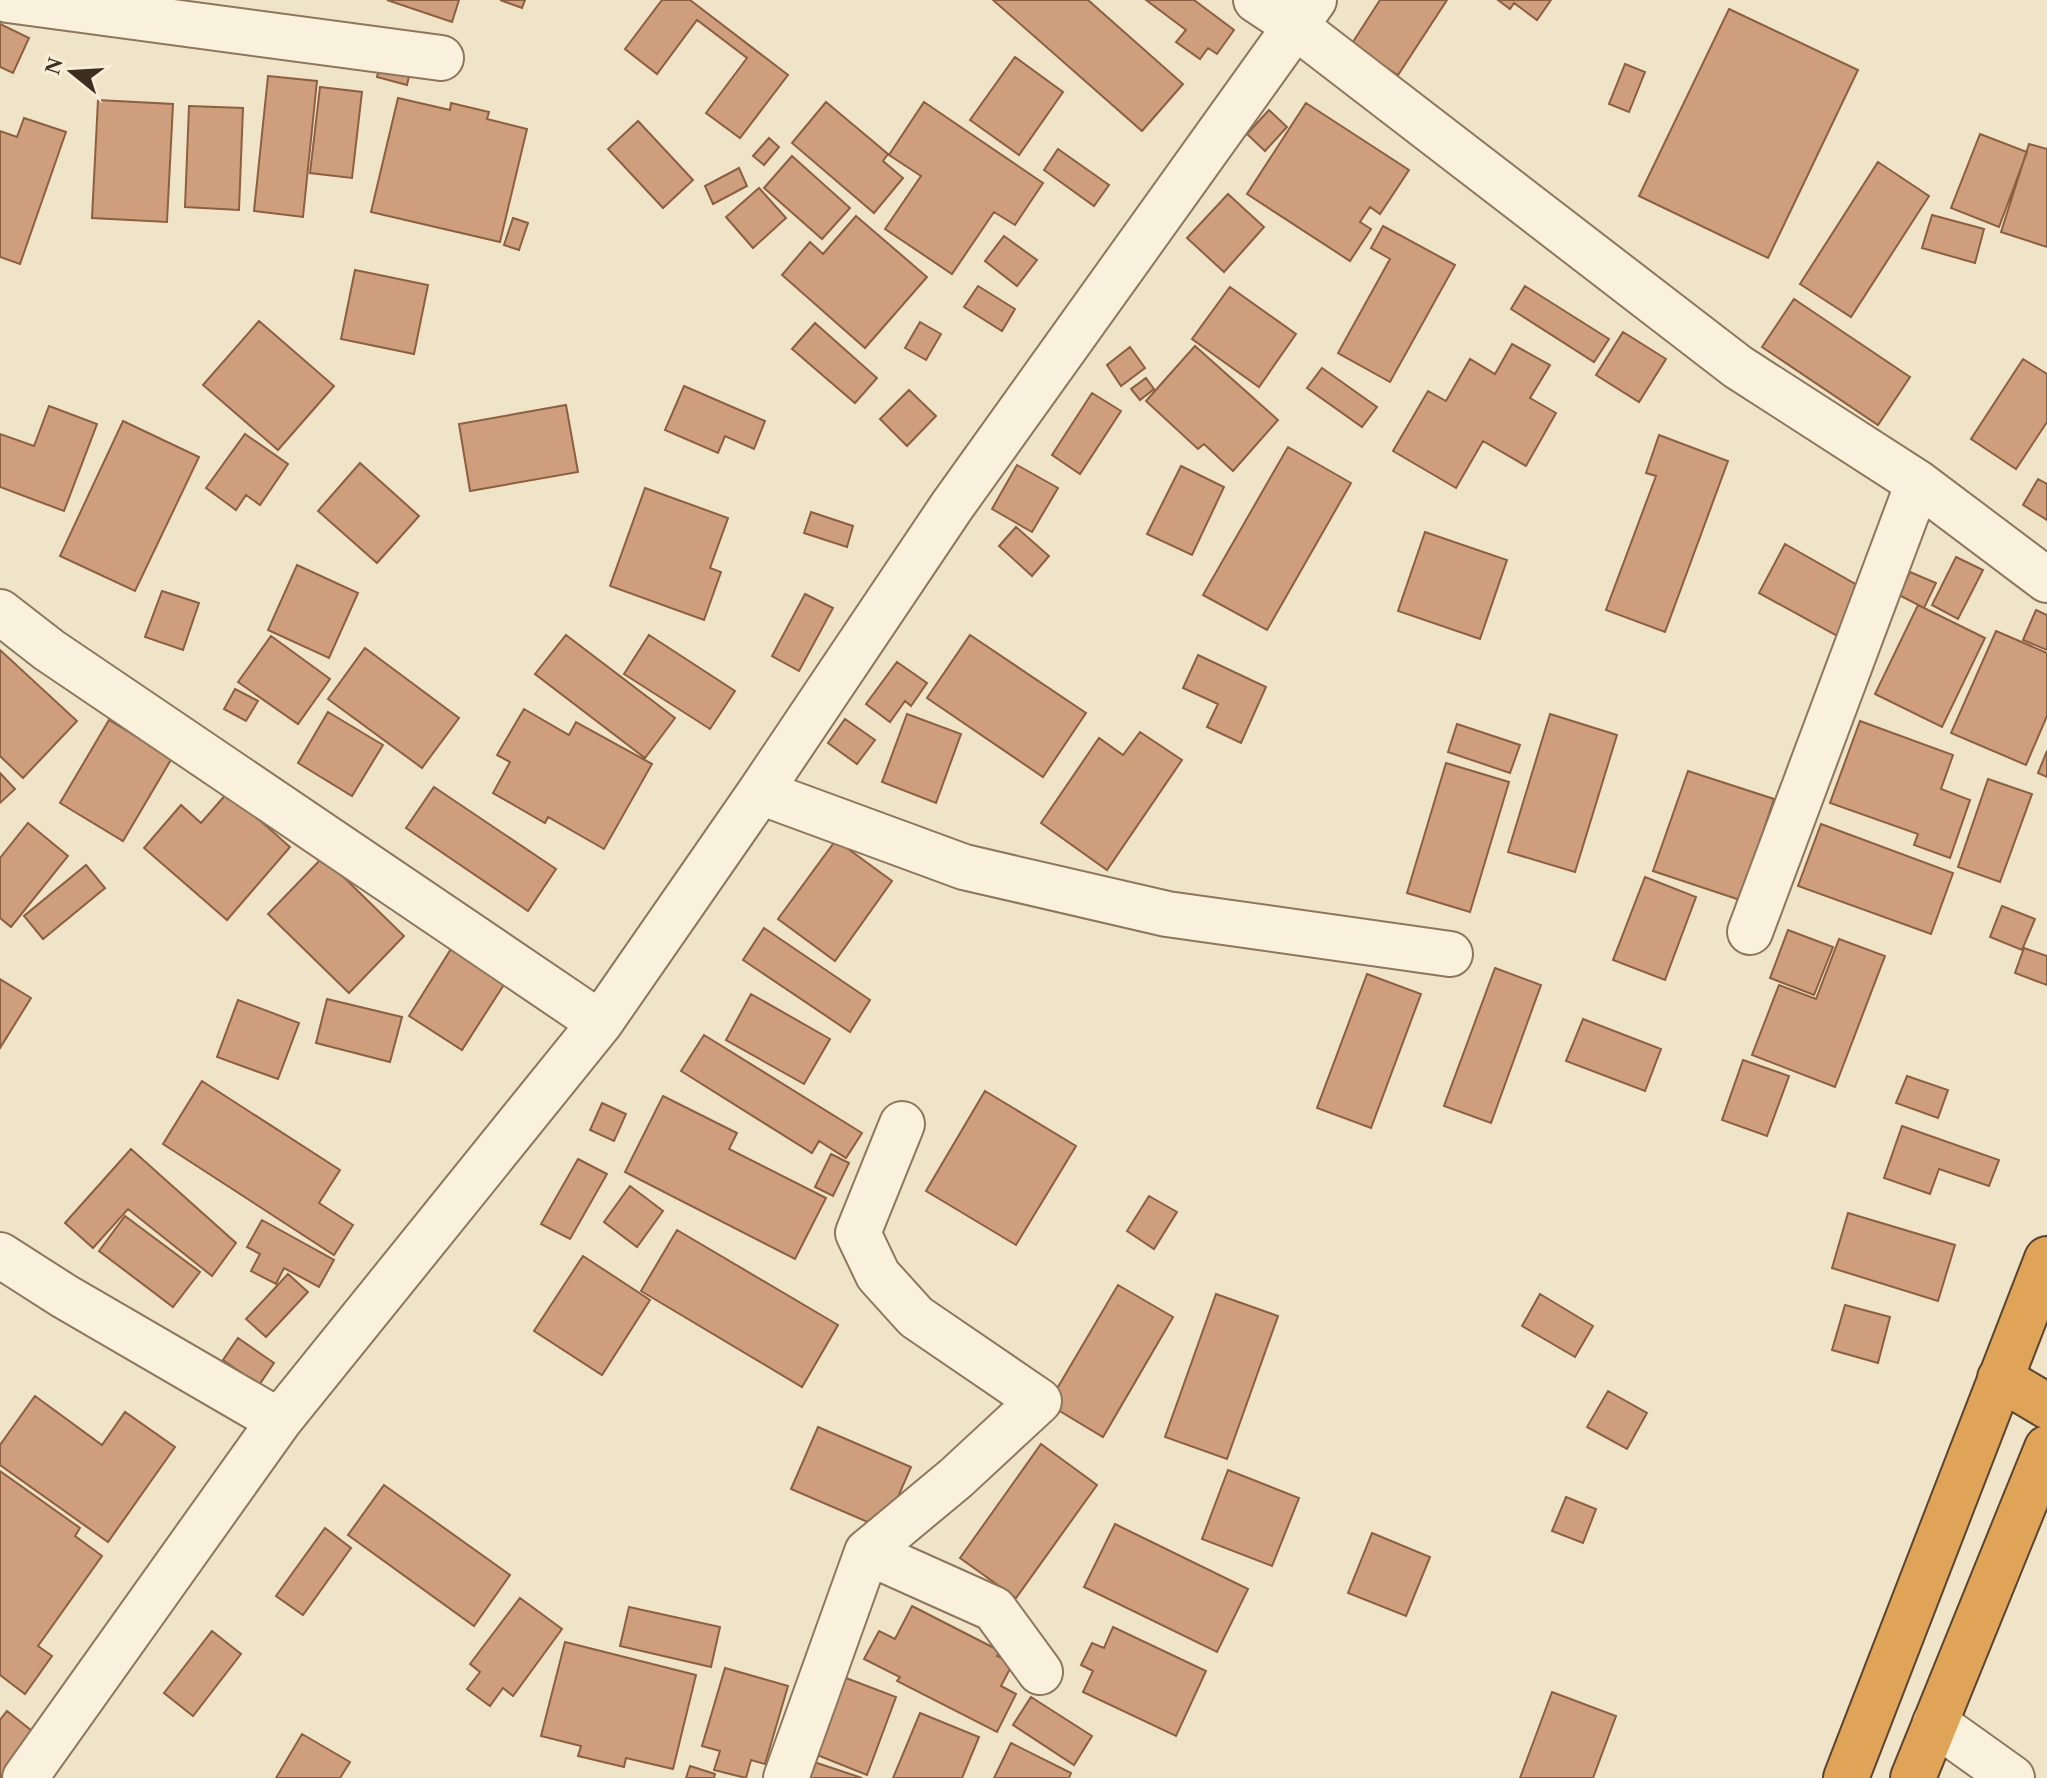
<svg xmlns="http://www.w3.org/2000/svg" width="2047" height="1778" viewBox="0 0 2047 1778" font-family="Georgia,serif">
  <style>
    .building { fill: #cf9f7d; stroke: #8d5f41; stroke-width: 2 }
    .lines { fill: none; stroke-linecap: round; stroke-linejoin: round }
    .minor-casing { stroke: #8d765c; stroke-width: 48 }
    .highway-casing { stroke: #5b4430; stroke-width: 48 }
    .minor { stroke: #faf1dc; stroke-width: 44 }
    .highway { stroke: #e0a458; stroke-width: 44 }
  </style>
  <rect width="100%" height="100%" fill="#f0e4c8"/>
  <path class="building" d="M387,0H459L452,22Z
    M500,0H525L522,8Z
    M662,0H690L788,75L740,138L706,113L747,58L697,20L657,74L625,49Z
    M993,0H1088L1183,84L1142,131Z
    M1146,0H1194L1234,30L1217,54L1208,48L1200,59L1176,42L1186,30Z
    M1380,0H1447L1398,75L1351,45Z
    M1498,0H1551L1537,20L1514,3L1510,9Z
    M1729,9L1858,70L1768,258L1639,196Z
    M0,24L29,38L13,73L0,67Z
    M382,56L412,64L407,85L377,77Z
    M1015,57L1063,92L1019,155L970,120Z
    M1625,64L1645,72L1629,112L1609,104Z
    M268,76L317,81L303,217L254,211Z
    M320,87L362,92L352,178L310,173Z
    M398,98L450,110L451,103L489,112L487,119L527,129L500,242L371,212Z
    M98,100L173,104L167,222L92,218Z
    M826,102L888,154L883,161L903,178L874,213L792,143Z
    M924,102L1043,183L1015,225L994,212L952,274L885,229L921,176L889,155Z
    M1306,103L1409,170L1380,214L1370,207L1360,222L1371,229L1350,261L1247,194Z
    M189,106L243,108L239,210L185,207Z
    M1269,110L1287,127L1265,151L1247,134Z
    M24,118L66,132L20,264L0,257V131L17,137Z
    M638,121L693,180L663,208L608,149Z
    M1980,134L2027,152L1999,227L1951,208Z
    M769,138L779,147L764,165L753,156Z
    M2029,144L2047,149V247L2001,232Z
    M1058,149L1109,185L1094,206L1044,170Z
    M792,156L850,208L822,239L764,188Z
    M1878,162L1929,196L1851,317L1800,284Z
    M739,168L747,186L713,204L705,186Z
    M759,188L786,218L753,248L726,217Z
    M1228,194L1264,227L1224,272L1187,238Z
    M1932,215L1984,229L1975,263L1922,248Z
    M856,216L927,277L865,348L782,275L810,242L823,254Z
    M513,218L528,223L519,250L504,245Z
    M1383,226L1455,265L1390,382L1338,353L1390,259L1371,248Z
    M1004,236L1037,260L1017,286L985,261Z
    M355,270L428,285L414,354L341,339Z
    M978,286L1015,309L1002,331L964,307Z
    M1525,286L1609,339L1594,362L1511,309Z
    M1230,287L1296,334L1259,387L1192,339Z
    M1794,299L1910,377L1878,425L1762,347Z
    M259,321L334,386L278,450L203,385Z
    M920,322L941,334L926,360L905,348Z
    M815,323L877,378L855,403L792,349Z
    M1623,332L1666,359L1639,402L1596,375Z
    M1512,344L1550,365L1530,398L1556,413L1526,466L1483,441L1456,488L1393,451L1428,391L1446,401L1470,359L1495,374Z
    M1195,346L1278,420L1233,471L1204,444L1198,449L1146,401Z
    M1130,347L1145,368L1121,386L1107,365Z
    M2023,359L2047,374V422L2016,469L1971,439Z
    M1322,368L1377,407L1362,427L1307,388Z
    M1146,378L1154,389L1140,400L1131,389Z
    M684,386L765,421L754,449L725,436L718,453L665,430Z
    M909,390L936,416L907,446L880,419Z
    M1092,393L1121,411L1080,474L1052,455Z
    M566,405L578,472L470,491L459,424Z
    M49,406L97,424L64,511L0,487V434L34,446Z
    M123,421L199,457L135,591L60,556Z
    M245,434L288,464L260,505L246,495L236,510L206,488Z
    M1659,435L1728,461L1665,632L1606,610L1656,476L1646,473Z
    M1288,447L1351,483L1267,630L1203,595Z
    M360,463L419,516L377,563L318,511Z
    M1017,465L1058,488L1032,532L992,509Z
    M1181,466L1224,487L1192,555L1147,534Z
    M2038,479L2047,484V520L2023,505Z
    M645,488L728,518L710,568L721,572L704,620L610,586Z
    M811,512L853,526L847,547L804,533Z
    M1016,527L1049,556L1032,576L999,546Z
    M1425,532L1507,560L1480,639L1398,611Z
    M1785,544L1864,589L1839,637L1759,593Z
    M1956,557L1983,570L1958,619L1932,605Z
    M297,565L358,593L329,658L268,630Z
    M1910,572L1936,583L1924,608L1899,595Z
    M162,591L199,603L183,650L145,637Z
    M805,594L833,608L799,671L772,656Z
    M1918,605L1985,638L1942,727L1875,694Z
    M2036,610L2047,615V650L2023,640Z
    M1996,631L2047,653V716L2026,765L1951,733Z
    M566,635L675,718L645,758L535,674Z
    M649,635L735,691L710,729L624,674Z
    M970,635L1086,713L1043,777L927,698Z
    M271,636L330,679L298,724L238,682Z
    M365,648L459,718L422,768L328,699Z
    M0,650L77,721L23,778L0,756Z
    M1198,655L1266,687L1241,743L1207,727L1218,704L1183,688Z
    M897,662L927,683L911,706L905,701L890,722L866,704Z
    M235,689L258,701L246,721L224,709Z
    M524,709L569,735L576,722L652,764L604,849L548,817L545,823L493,793L510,762L497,755Z
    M328,712L383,745L352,796L298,763Z
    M907,714L961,734L936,803L882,782Z
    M1550,714L1617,735L1575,872L1508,852Z
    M845,719L875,740L857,764L828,743Z
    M109,720L172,758L123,841L60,803Z
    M1860,721L1953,755L1941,789L1970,800L1950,858L1914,845L1918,834L1830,803Z
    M1457,724L1520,745L1510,773L1448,752Z
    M1140,732L1182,760L1107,870L1041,823L1099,738L1123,755Z
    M2047,751V777L2038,773Z
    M1446,763L1509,782L1470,912L1407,893Z
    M1688,771L1774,799L1740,900L1653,871Z
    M0,773L15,789L0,803Z
    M1988,779L2032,794L2000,882L1958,867Z
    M434,787L556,869L528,911L406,828Z
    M228,792L290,847L227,920L144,848L181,805L201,823Z
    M28,823L68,856L11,927L0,918V858Z
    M1821,824L1953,873L1931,934L1798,886Z
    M836,840L892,881L835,961L778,919Z
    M323,857L404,936L349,993L268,914Z
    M86,865L105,888L43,939L24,916Z
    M1645,877L1696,897L1665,980L1613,960Z
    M2002,906L2035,919L2022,950L1990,937Z
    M764,928L870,1000L850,1032L743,960Z
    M1788,930L1833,947L1814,995L1770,978Z
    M1839,939L1885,956L1835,1087L1752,1055L1779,985L1816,999Z
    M2024,948L2047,956V985L2015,973Z
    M451,949L505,983L462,1050L409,1016Z
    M1495,968L1541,985L1491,1123L1444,1106Z
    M1367,974L1421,994L1371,1128L1317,1108Z
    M0,979L31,998L0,1048Z
    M751,994L830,1039L804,1084L726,1040Z
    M327,999L402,1017L390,1062L316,1043Z
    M238,1000L299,1023L278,1079L217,1057Z
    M1583,1019L1661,1049L1645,1091L1566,1061Z
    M704,1035L862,1133L846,1158L819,1141L812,1153L681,1071Z
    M1743,1060L1789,1076L1767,1136L1722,1120Z
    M1907,1076L1948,1090L1938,1118L1896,1103Z
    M202,1081L340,1170L319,1203L353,1225L334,1255L163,1144Z
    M985,1091L1076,1146L1016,1245L926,1191Z
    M663,1096L737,1133L729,1149L826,1198L795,1259L625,1172Z
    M602,1103L626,1114L614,1141L590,1130Z
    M1902,1126L1999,1160L1989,1186L1939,1169L1930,1194L1884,1178Z
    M131,1149L236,1243L212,1276L128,1209L93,1248L65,1223Z
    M831,1154L849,1163L833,1196L815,1187Z
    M578,1159L607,1174L570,1239L541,1224Z
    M630,1186L663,1211L637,1247L604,1222Z
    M1149,1196L1177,1212L1154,1249L1127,1231Z
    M1848,1213L1955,1245L1938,1301L1832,1268Z
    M125,1216L200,1272L173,1307L99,1251Z
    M262,1220L334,1260L319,1287L284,1268L276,1284L251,1271L260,1254L247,1247Z
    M677,1230L838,1325L802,1387L641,1291Z
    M583,1256L650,1300L602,1375L534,1331Z
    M288,1274L308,1292L266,1337L246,1319Z
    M1118,1285L1173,1317L1103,1437L1048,1404Z
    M1216,1294L1278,1316L1227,1459L1165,1437Z
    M1540,1294L1593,1326L1575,1357L1522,1326Z
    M1845,1305L1890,1317L1878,1363L1832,1350Z
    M238,1338L274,1363L259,1385L223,1360Z
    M1608,1391L1647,1413L1627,1449L1587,1427Z
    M35,1396L102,1445L125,1412L175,1447L108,1542L0,1465V1445Z
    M818,1427L911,1467L884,1529L791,1489Z
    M1041,1444L1097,1485L1016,1598L960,1558Z
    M1228,1470L1299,1498L1272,1566L1202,1539Z
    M0,1471L80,1528L75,1536L102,1556L38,1646L52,1656L25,1694L0,1675Z
    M384,1485L510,1575L474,1626L348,1535Z
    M1566,1497L1596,1509L1583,1543L1552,1531Z
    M1115,1524L1248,1589L1217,1652L1084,1587Z
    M325,1528L351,1548L303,1615L276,1596Z
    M1372,1533L1430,1557L1406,1616L1348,1593Z
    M520,1598L562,1629L513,1696L503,1688L490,1706L467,1689L480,1672L470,1664Z
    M912,1606L1000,1651L997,1656L1013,1663L1001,1686L1016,1694L997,1732L897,1681L900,1677L864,1659L879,1631L895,1639Z
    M629,1607L720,1627L711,1667L620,1646Z
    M1113,1627L1206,1671L1176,1736L1083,1692L1093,1671L1081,1665L1092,1643L1104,1648Z
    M212,1631L241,1654L193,1716L164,1693Z
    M565,1642L696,1675L673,1769L626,1758L624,1767L578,1756L581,1746L541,1736Z
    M725,1668L788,1686L765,1764L751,1760L746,1778L714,1770L720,1751L702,1746Z
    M846,1678L896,1697L867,1775L817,1755Z
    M1552,1692L1616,1716L1593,1778H1520Z
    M1031,1697L1092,1736L1074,1765L1013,1725Z
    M7,1711L37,1735L0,1778V1720Z
    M920,1713L979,1737L962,1778H893Z
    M302,1734L350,1762L340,1778H276Z
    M1011,1743L1071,1773L1069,1778H994Z
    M811,1761L862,1778H805Z
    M690,1766L715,1774L714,1778H686Z"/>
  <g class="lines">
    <defs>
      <path id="minor" d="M8,0L441,58
        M1256,0L1295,26L1738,367L1918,483L2047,580
        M0,612L49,650L600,1023
        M760,792L964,867L1167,914L1450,954
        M1750,932L1918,483
        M0,1255L64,1296L279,1421
        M867,1552L994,1609L1040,1672
        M1935,1723L2012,1778
        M25,1778L279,1421L600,1023L760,792L952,506L1314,0
        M786,1778L867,1552L956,1478L1039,1401L916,1317L878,1275L858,1233L902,1124"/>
      <path id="highway" d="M2000,1378L2047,1406
        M1846,1778L2047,1259
        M1913,1778L2047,1448"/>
    </defs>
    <use href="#minor" class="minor-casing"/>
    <use href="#highway" class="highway-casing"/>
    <use href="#minor" class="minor"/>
    <use href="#highway" class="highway"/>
  </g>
  <g transform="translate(72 72) rotate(288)" stroke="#f7eed8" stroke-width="6" paint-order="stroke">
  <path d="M0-6L14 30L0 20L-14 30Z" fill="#3d2e20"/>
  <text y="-12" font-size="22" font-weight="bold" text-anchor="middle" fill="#3d2e20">N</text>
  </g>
</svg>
